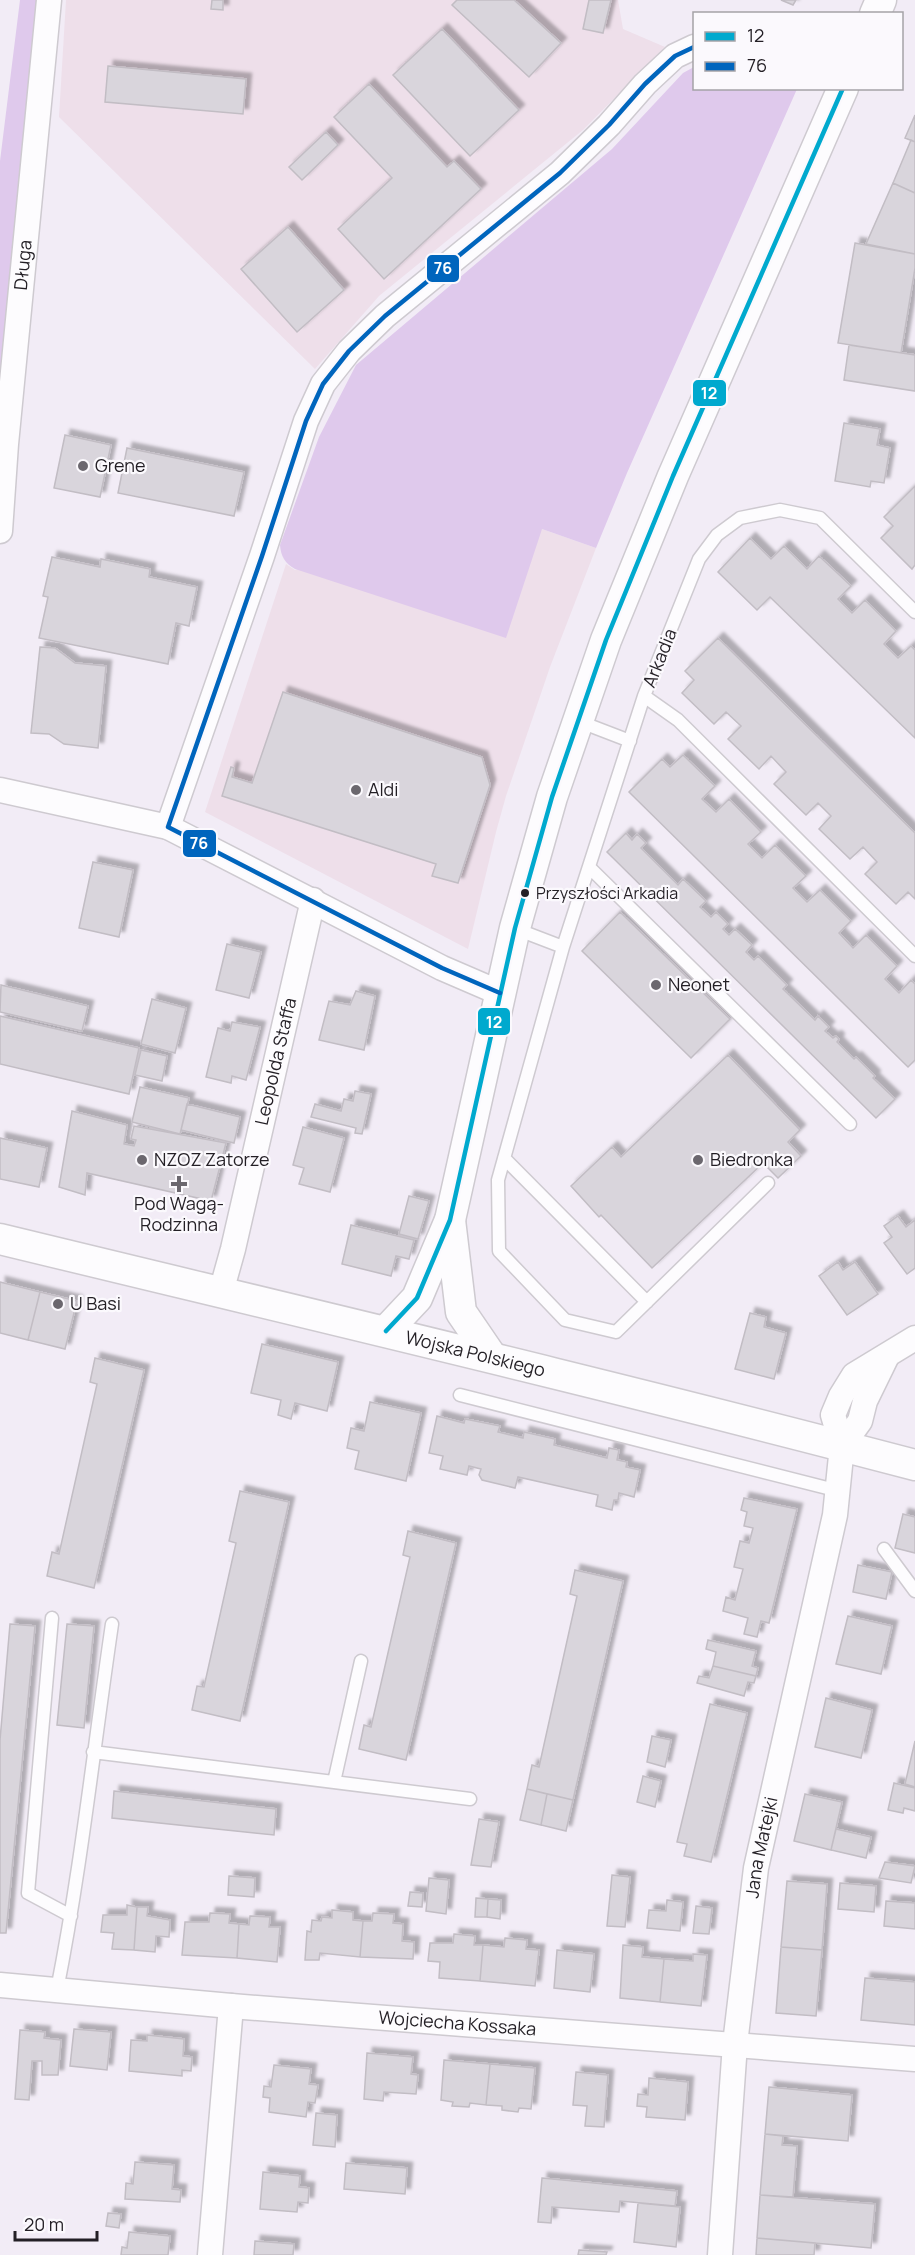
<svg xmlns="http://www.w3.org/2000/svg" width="915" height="2255" viewBox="0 0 915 2255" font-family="Manrope,sans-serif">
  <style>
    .commercial { fill: #eedfea }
    .green { fill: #dfc9ec }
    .building { fill: #d9d5dc; stroke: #c2bdc4; stroke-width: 1.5; filter: url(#shadow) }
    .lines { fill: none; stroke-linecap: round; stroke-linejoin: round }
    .service-casing { stroke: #cecad0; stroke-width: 15 }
    .minor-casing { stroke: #cecad0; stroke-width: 27 }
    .tertiary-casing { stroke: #cecad0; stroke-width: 33 }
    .service { stroke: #fdfcfe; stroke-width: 12 }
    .minor { stroke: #fdfcfe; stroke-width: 24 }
    .tertiary { stroke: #fdfcfe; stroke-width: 30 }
    .bus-1-casing { stroke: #fbf9fd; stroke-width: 9 }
    .bus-2-casing { stroke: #fbf9fd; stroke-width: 9 }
    .bus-1 { stroke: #00a9ce; stroke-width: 4.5 }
    .bus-2 { stroke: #0065bd; stroke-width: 4.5 }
    .poi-dot { fill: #6b676e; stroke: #fbf9fd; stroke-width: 2 }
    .bus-dot { fill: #231f25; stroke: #fbf9fd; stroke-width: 2 }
    .labels { text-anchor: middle; stroke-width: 4.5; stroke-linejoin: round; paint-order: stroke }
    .bus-label { font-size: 16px; fill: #231f25; stroke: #fbf9fd; text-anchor: start }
    .street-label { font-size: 18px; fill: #231f25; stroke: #fbf9fd }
    .poi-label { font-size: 18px; fill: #231f25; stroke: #fbf9fd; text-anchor: start }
    .line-badge { stroke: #fbf9fd; stroke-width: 2 }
    .badge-label { font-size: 16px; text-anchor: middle; font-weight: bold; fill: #fff }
  </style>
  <defs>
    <filter id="shadow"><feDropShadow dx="5.5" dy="-5.5" stdDeviation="1.5" flood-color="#0004"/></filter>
  </defs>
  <rect width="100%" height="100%" fill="#f2ecf6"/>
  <path class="commercial" d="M66,0H618L623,29L665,47L583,130L379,296L315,369L59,117Z
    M542,529L596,548L550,667L506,796L496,832L468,949L205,812L286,564L295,570Z"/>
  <path class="green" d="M20,0H37L0,374V161Z
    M694,67V88L797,89L627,473L596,548L542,529L506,638L295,569C285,563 281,557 280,545L319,437L356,365L612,149L683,73Z"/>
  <path class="building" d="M212,0H223V10L211,9Z
    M457,0H514L561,43L529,77L452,5Z
    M589,0H611L603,33L583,29Z
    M781,0H796L793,5Z
    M442,29L519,110L470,156L393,75Z
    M108,66L246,79L243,114L105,102Z
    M369,84L447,167L454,161L481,189L384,279L338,229L392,178L334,117Z
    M915,115V142L905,138Z
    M326,132L338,145L302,180L289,167Z
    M911,140L915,142V193L893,183Z
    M893,183L915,193V254L866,244Z
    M288,227L344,290L297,332L241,269Z
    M855,243L915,254V268L901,353L838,343Z
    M849,345L915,355V391L844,380Z
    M844,423L880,429L877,445L890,448L884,483L871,481L870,487L835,481Z
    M65,435L111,445L100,497L54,488Z
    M127,448L244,472L234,516L118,493Z
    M915,486V565L912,569L881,538L893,526L884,517Z
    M750,538L771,559L784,546L807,569L819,556L851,586L838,599L852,613L865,600L896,631L884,644L898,658L911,646L915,650V738L770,597L757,610L718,572Z
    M52,557L100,567L101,559L150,569L149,577L197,587L189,626L176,623L168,664L39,638L48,597L43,596Z
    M718,638L915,833V899L908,892L896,904L865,874L877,862L863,847L850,859L819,829L831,816L818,803L806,815L774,784L786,772L771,756L759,769L728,739L741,726L726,712L714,724L682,693L694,680L685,671Z
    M40,647L55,648L75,663L106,666L98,748L64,744L49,734L31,733Z
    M283,692L482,757L490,785L458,883L432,876L436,864L222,796L231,767L234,768L232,777L252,783Z
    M683,755L715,786L702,799L716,812L729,799L761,832L748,844L762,858L775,845L806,876L793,888L807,902L820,890L851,921L839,933L853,948L866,935L897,966L885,979L899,993L911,980L915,984V1060L908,1067L629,792L662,759L670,767Z
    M626,833L632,840L637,834L646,843L641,848L678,885L683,879L706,901L700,907L711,917L716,912L728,924L723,929L729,935L735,929L752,945L746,952L754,960L758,956L787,985L783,989L815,1020L818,1016L829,1027L825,1031L833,1038L836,1036L839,1039L837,1042L854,1059L856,1057L875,1076L873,1078L895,1099L876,1118L607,852Z
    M93,862L133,870L119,937L79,928Z
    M620,912L730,1019L691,1058L582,951Z
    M227,944L261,952L249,998L216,990Z
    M1,985L88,1006L82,1031L0,1012Z
    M356,991L375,996L364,1050L319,1040L329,1001L350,1005Z
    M152,999L186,1008L175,1053L141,1044Z
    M0,1016L139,1048L129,1094L0,1064Z
    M232,1022L260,1027L246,1080L232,1076L231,1083L206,1077L218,1028L230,1031Z
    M141,1050L167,1056L162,1081L135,1075Z
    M728,1055L800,1130L788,1142L801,1156L778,1178L763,1163L652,1268L601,1215L599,1217L571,1186L612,1147L621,1157Z
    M140,1087L189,1098L180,1134L132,1122Z
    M355,1091L371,1094L362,1134L355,1133L356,1128L311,1117L315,1104L341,1111L344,1099L353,1101Z
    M187,1104L240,1117L234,1143L181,1130Z
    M72,1111L127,1125L124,1144L134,1146L136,1140L131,1139L134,1126L226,1143L211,1201L87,1173L85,1195L59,1187Z
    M303,1127L344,1138L330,1192L299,1184L304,1168L293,1165Z
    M0,1138L47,1148L39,1187L0,1179Z
    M409,1196L429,1201L418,1239L399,1234Z
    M898,1216L906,1227L915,1220V1268L907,1274L884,1243L892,1237L884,1226Z
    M351,1225L414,1240L409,1259L396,1256L391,1276L342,1264Z
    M838,1262L843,1270L855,1262L878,1294L847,1315L819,1276Z
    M0,1282L40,1292L28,1340L0,1333Z
    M40,1292L77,1301L65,1349L28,1340Z
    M750,1313L766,1317L764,1327L786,1333L774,1379L735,1369Z
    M262,1344L338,1362L327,1411L295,1403L291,1419L278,1415L281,1400L251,1393Z
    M95,1358L144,1370L94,1588L47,1576L52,1552L59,1554L97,1384L90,1382Z
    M370,1402L421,1413L406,1481L355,1469L359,1451L347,1448L351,1428L364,1431Z
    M437,1416L464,1423L465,1419L500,1426L498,1432L523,1438L524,1432L555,1439L554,1445L607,1458L609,1448L619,1450L617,1460L627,1462L626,1467L640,1470L634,1497L619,1493L618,1500H614L612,1510L596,1506L598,1495L518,1477L515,1488L482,1480L479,1475L481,1469L469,1466L467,1475L440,1469L443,1456L429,1453Z
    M240,1491L289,1502L240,1721L192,1710L197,1686L204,1687L236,1543L229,1541Z
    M744,1498L797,1509L769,1623L761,1621L757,1637L744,1634L748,1618L723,1611L726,1597L735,1600L743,1569L734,1567L740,1541L749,1543L753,1528L744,1526L747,1512L741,1510Z
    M903,1514L915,1517V1553L895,1548Z
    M408,1531L456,1543L406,1760L359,1749L364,1725L371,1727L410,1557L403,1555Z
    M858,1565L892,1572L886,1599L853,1592Z
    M575,1570L623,1581L573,1800L527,1789L532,1765L539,1767L577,1596L570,1594Z
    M848,1616L892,1626L881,1674L836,1664Z
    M10,1624L35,1626L6,1933H0V1740Z
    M67,1624L94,1626L84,1728L57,1725Z
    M708,1640L756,1651L752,1666L758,1668L756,1676L713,1666L716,1652L706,1649Z
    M713,1666L756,1676L754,1683L748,1682L744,1696L697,1683L699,1676L709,1678Z
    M826,1698L872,1710L861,1758L815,1747Z
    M710,1704L747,1713L711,1862L684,1856L687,1844L677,1842Z
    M652,1736L671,1740L665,1767L647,1762Z
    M915,1741V1787L905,1784Z
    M643,1776L661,1781L655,1807L637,1802Z
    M894,1783L915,1788V1811L904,1808L903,1813L888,1810Z
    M527,1789L547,1794L541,1825L520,1820Z
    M114,1791L276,1809L274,1835L112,1818Z
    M547,1794L573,1800L566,1831L541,1825Z
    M805,1794L842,1802L831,1850L794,1841Z
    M479,1819L499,1822L491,1867L471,1865Z
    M836,1829L871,1837L866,1858L831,1850Z
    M885,1862L915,1866L911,1883L879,1878Z
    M612,1875L630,1877L625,1927L607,1926Z
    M229,1876L255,1878L254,1897L228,1895Z
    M429,1878L449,1880L446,1914L426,1911Z
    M787,1881L827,1884L822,1950L781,1947Z
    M840,1883L876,1886L874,1912L838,1909Z
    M410,1892L423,1893L422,1907L408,1906Z
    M476,1898L488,1899L487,1917H475Z
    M488,1899L501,1900L500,1919L487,1917Z
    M667,1900L683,1902L680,1931L647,1928L649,1910L666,1911Z
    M886,1901L915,1903V1929L884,1926Z
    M127,1905L137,1907L134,1950L112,1949L114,1933L101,1932L103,1915H127Z
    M696,1906L712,1908L709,1934L693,1933Z
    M137,1907H148L147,1916L170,1920L169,1937L156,1936L155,1952L134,1950Z
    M332,1910L353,1912V1920L363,1921L360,1957L320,1953L319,1960H305L307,1931L311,1932L312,1920L321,1921L322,1917L332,1918Z
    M210,1913L230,1914L229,1923L239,1924L237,1958L182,1955L185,1922H209Z
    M373,1913L394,1914L393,1923L403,1924L402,1941L414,1942L413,1959L360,1957L363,1921H372Z
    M250,1916L270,1917L269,1927H280L277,1962L237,1958L239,1924L249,1925Z
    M454,1934L475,1936L474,1945H483L480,1981L439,1978L440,1962L428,1961L430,1943H453Z
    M505,1938L527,1940L526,1949L539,1950L535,1986L480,1981L483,1945L504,1947Z
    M623,1945L643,1947L642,1957L664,1959L660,2002L620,1998Z
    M781,1947L822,1950L816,2016L776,2013Z
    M557,1950L594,1954L590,1992L554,1988Z
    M693,1954L707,1955L701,2006L660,2002L664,1959L693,1961Z
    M865,1978L915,1982V2025L861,2020Z
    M74,2029L111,2032L107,2070L70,2066Z
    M20,2030L45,2032L44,2038L61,2040L58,2075H42V2061H32L29,2100L15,2099Z
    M147,2035L184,2039L183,2056L192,2057L191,2071L182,2070V2076L129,2071L131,2040L147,2041Z
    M367,2053L413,2057L411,2074L418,2075L416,2094L384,2092L383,2101L364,2099Z
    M444,2060L490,2064L486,2105L470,2103L469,2107L452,2106L453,2102L441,2100Z
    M490,2064L535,2068L531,2109L519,2108L518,2112L502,2110V2106L486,2105Z
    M274,2065L311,2069L309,2084L318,2085L315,2103L308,2102L306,2117L269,2112L270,2098L263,2097L264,2086L271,2087Z
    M576,2072L608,2075L604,2127L585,2126L587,2106L573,2105Z
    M649,2078L688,2082L685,2120L646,2117L647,2107L637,2106L638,2094L648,2095Z
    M769,2087L852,2095L848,2141L765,2134Z
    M316,2113L337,2115L335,2147L313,2145Z
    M765,2134L783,2136L782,2145L797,2146L793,2197L760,2195Z
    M135,2162L174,2165L172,2189L181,2190L180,2202L125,2199L126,2183L133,2184Z
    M346,2163L407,2168L405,2194L344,2189Z
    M263,2172L300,2176L299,2187L309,2188L308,2203L298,2202L297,2212L260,2209Z
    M542,2178L677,2191L675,2206L620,2201L619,2212L552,2207L551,2223L538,2222Z
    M760,2195L875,2204L871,2248L757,2238Z
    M638,2203L680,2207L676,2247L634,2242Z
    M108,2213L121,2214L119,2228L106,2226Z
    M129,2232L170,2236L168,2255H121L122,2247L127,2248Z
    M757,2238L815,2243L814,2255H756Z
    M255,2241L294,2244L293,2255H254Z
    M579,2250L607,2252L606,2255H578Z"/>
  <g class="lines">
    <defs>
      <path id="service" d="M915,612L820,518L780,510L740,518L717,535L699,559L644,696L678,720L915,956
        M578,721L630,741
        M589,867L850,1124
        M516,929L563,947L644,696
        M563,947L498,1180L499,1251L565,1320L616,1332L768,1183
        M504,1158L647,1302
        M460,1395L839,1491
        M884,1549L915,1591
        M52,1618L28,1893L71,1916
        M93,1752L470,1799
        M334,1782L361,1661
        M57,1990C81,1869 94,1746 112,1624"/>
      <g id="minor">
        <path id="s1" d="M0,531L6,444L49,0"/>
        <path d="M0,790L168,827"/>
        <path d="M500,993L442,968L168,827L262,556L306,421L323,384L349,351L385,316L560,173L609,125L645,84L675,56L694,47"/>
        <path id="s2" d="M221,1292L233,1249L313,900"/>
        <path d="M842,1446L860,1421L865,1401L886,1358"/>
        <path id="s3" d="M0,1985L231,2006L915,2059"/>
        <path d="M210,2255L231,2006"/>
        <path id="s4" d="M720,2255L735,2044L756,1868L835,1515L842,1446L833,1415L841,1396L854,1375L915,1338"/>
      </g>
      <g id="tertiary">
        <path d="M875,14L881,0"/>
        <path d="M450,1220L461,1312L491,1356"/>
        <path id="s5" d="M0,1239C305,1313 611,1385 915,1465"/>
        <path d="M386,1331L417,1298L450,1220L515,928L552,797L606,640L673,476L843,88"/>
      </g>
    </defs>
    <use href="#service" class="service-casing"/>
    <use href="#minor" class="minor-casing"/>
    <use href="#tertiary" class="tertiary-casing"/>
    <use href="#service" class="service"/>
    <use href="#minor" class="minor"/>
    <use href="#tertiary" class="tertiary"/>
    <defs>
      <path id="bus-1" d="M386,1331L417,1298L450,1220L515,928L552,797L606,640L673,476L843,88"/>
      <path id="bus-2" d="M500,993L442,968L168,827L262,556L306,421L323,384L349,351L385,316L560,173L609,125L645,84L675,56L694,47"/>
    </defs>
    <use href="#bus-1" class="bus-1-casing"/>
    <use href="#bus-2" class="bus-2-casing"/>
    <use href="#bus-1" class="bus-1"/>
    <use href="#bus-2" class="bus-2"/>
  </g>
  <g class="poi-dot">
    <circle cx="83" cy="466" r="6"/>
    <circle cx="356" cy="790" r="6"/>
    <circle cx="656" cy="985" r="6"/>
    <circle cx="142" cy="1160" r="6"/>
    <circle cx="698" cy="1160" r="6"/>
    <path d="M176 1175h6v6h6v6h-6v6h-6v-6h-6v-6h6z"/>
    <circle cx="58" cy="1304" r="6"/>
  </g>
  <circle class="bus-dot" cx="525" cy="893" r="5"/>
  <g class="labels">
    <g class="bus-label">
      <text x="536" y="899">Przyszłości Arkadia</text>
    </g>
    <g class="street-label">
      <text dy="6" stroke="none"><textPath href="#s1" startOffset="267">Długa</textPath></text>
      <text transform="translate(660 658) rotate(-68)" y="6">Arkadia</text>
      <text dy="6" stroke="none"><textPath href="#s2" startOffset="237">Leopolda Staffa</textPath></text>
      <text dy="6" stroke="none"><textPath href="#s5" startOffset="489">Wojska Polskiego</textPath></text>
      <text dy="6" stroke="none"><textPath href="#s4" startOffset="410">Jana Matejki</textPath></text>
      <text dy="6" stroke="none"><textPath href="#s3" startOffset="459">Wojciecha Kossaka</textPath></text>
    </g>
    <g class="poi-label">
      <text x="95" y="472">Grene</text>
      <text x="368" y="796">Aldi</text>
      <text x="668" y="991">Neonet</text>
      <text x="154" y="1166">NZOZ Zatorze</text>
      <text x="710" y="1166">Biedronka</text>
      <text x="179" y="1210" text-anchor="middle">Pod Wagą-<tspan x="179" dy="21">Rodzinna</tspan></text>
      <text x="70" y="1310">U Basi</text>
    </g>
  </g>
  <g class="line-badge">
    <rect x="426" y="254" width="34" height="29" rx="6" fill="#0065bd"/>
    <rect x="692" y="379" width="35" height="28" rx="6" fill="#00a9ce"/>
    <rect x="182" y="829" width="35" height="29" rx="6" fill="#0065bd"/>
    <rect x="477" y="1007" width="34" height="29" rx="6" fill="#00a9ce"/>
  </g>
  <g class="badge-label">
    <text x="443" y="274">76</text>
    <text x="709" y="399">12</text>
    <text x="199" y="849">76</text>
    <text x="494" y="1028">12</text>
  </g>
  <rect x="693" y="12" width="210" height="78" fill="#fbf9fd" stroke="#a5a2a7" stroke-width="1.5"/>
  <rect x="705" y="32" width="30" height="9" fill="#00a9ce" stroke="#a5a2a7" stroke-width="1.5"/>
  <text x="747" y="42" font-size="18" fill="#231f25">12</text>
  <rect x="705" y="62" width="30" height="9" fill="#0065bd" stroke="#a5a2a7" stroke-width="1.5"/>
  <text x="747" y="72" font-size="18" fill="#231f25">76</text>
  <path d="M15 2231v9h82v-9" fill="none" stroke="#231f25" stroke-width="3"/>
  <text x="24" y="2231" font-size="18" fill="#231f25" stroke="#fbf9fd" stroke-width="4.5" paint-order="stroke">20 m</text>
</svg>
